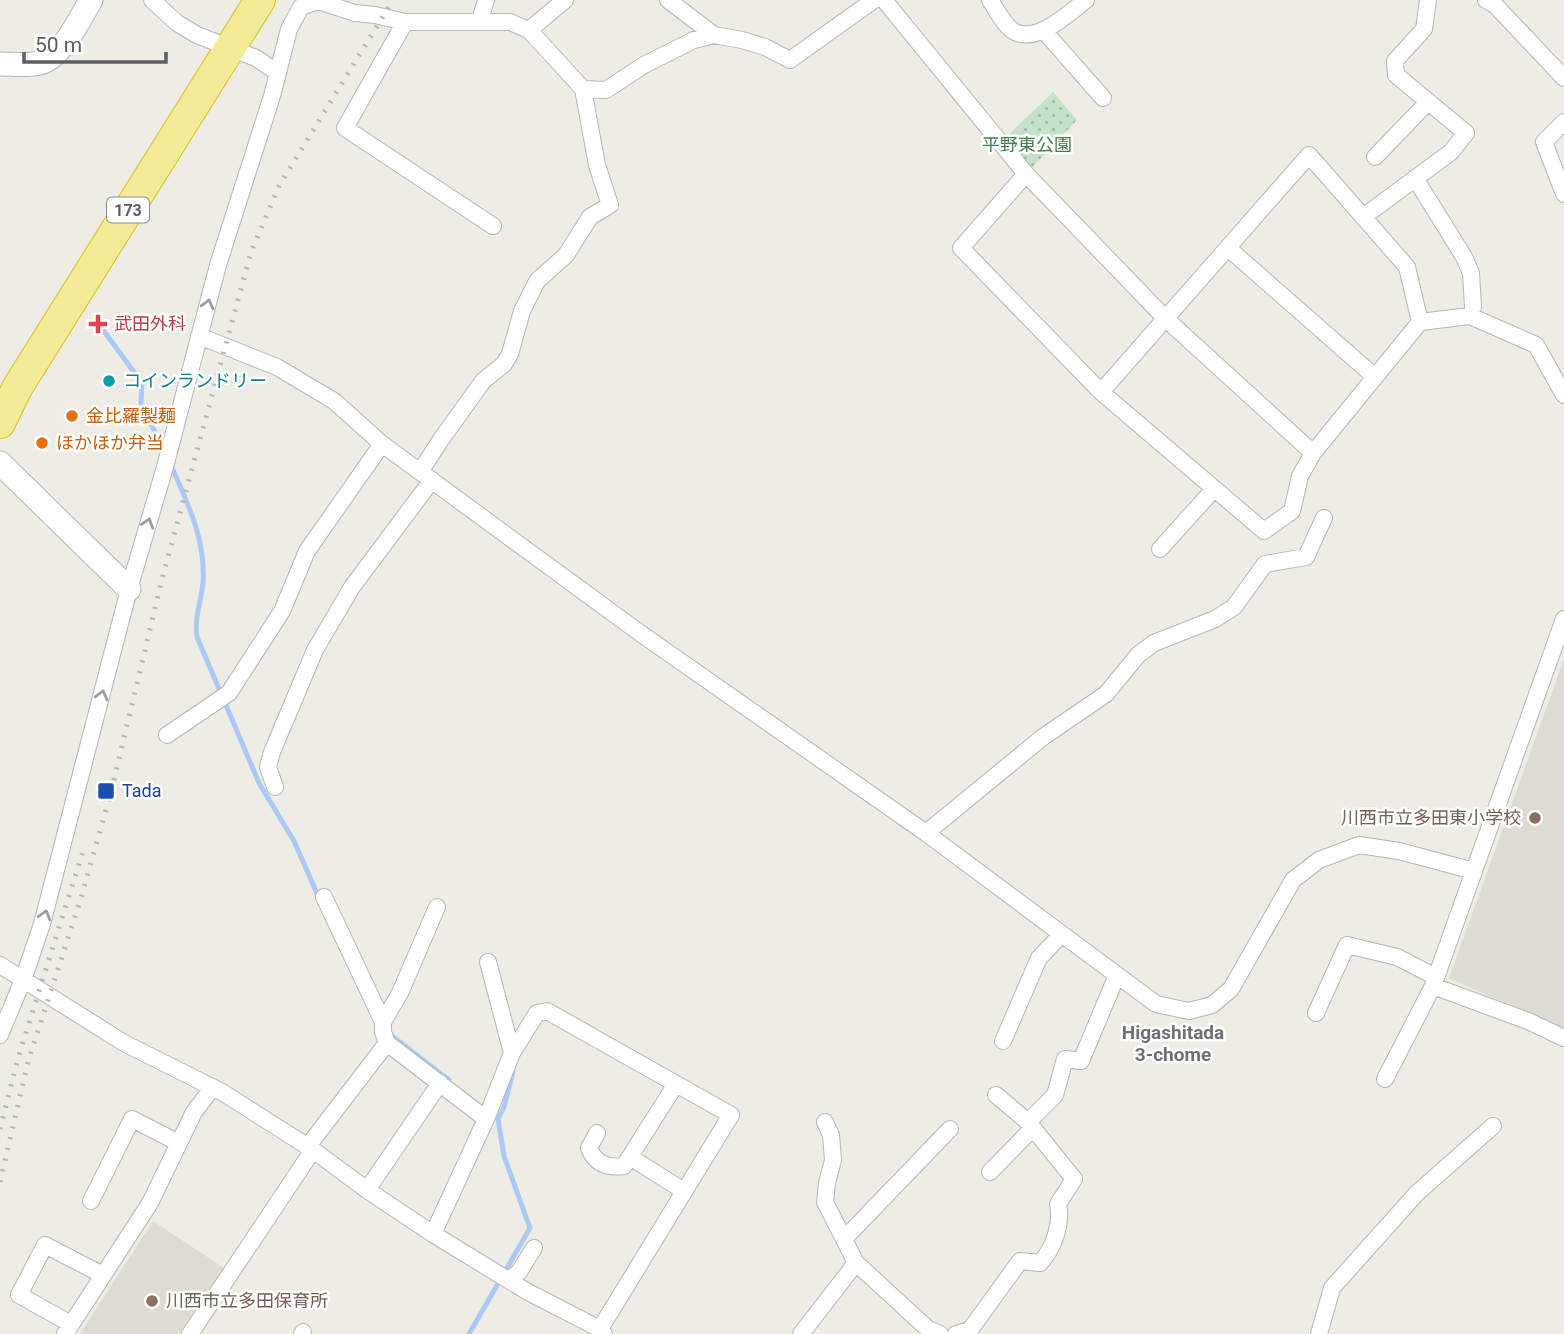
<svg xmlns="http://www.w3.org/2000/svg" width="1564" height="1334" viewBox="0 0 1564 1334" font-family="Roboto,'Noto Sans JP',sans-serif">
  <style>
    .education { fill: #dddcd3 }
    .grass { fill: url(#grass-dots) }
    .lines { fill: none; stroke-linecap: round; stroke-linejoin: round }
    .stream { stroke: #acc9f6; stroke-width: 5 }
    .street-casing { stroke: #b5b6ba; stroke-width: 18 }
    .secondary-casing { stroke: #b6b7bd; stroke-width: 25 }
    .highway-casing { stroke: #dbc116; stroke-width: 32 }
    .street { stroke: #fff; stroke-width: 16 }
    .secondary { stroke: #fff; stroke-width: 23 }
    .highway { stroke: #f2eb97; stroke-width: 30 }
    .rail { stroke: #b4b5b5; stroke-width: 5; stroke-dasharray: 2 9; stroke-linecap: butt }
    .oneway { stroke: #9d9ea2 }
    .health-dot { fill: #e0444e; stroke: #fff; stroke-width: 2.5 }
    .culture-dot { fill: #0f9aa8; stroke: #fff; stroke-width: 2.5 }
    .food-dot { fill: #e8710a; stroke: #fff; stroke-width: 2.5 }
    .transit-dot { fill: #1a4fb4; stroke: #fff; stroke-width: 2.5 }
    .education-dot { fill: #8d6e63; stroke: #fff; stroke-width: 2.5 }
    .labels { text-anchor: middle; stroke-width: 5; stroke-linejoin: round; paint-order: stroke }
    .shield { fill: #fff; stroke: #8d8e92; stroke-width: 2 }
    .shield-label { font-size: 16px; font-weight: bold; fill: #5c5e64 }
    .park-label { font-size: 18px; fill: #3e814d; stroke: #fff }
    .health-label { font-size: 18px; fill: #be3a42; stroke: #fff; text-anchor: start }
    .culture-label { font-size: 18px; fill: #0d838f; stroke: #fff; text-anchor: start }
    .food-label { font-size: 18px; fill: #c56008; stroke: #fff; text-anchor: start }
    .transit-label { font-size: 18px; fill: #164399; stroke: #fff; text-anchor: start }
    .education-label { font-size: 18px; fill: #785e54; stroke: #fff; text-anchor: end }
    .neighbourhood-label { font-size: 19px; font-weight: bold; fill: #6e7075; stroke: #fff }
  </style>
  <defs>
    <pattern id="grass-dots" width="8" height="8" patternUnits="userSpaceOnUse" patternTransform="scale(1.75)"><rect width="8" height="8" fill="#c4e2c9"/><path d="M2 2h.1M6 6h.1" fill="none" stroke="#a2baa7" stroke-width="1.8" stroke-linecap="round"/></pattern>
  </defs>
  <rect width="100%" height="100%" fill="#edede5"/>
  <path class="education" d="M1564,659V1030L1449,978Z
    M153,1221L224,1268L179,1334H80Z"/>
  <path class="grass" d="M1053,92L1077,120L1026,174L1000,143Z"/>
  <g class="lines">
    <path class="stream" d="M101,327L142,383L141,403L164,451
      M170,463C187,502 206,539 203,583C201,602 194,618 197,637L259,783L294,841L319,898
      M388,1033L449,1080
      M469,1334L530,1228L504,1156L498,1119L504,1107L513,1072"/>
    <defs>
      <path id="street" d="M152,0L177,23L197,35L256,58L278,73
        M668,0L714,35
        M884,0L1026,174L1166,319L1313,453L1420,322L1470,316L1536,345L1564,395
        M990,0C996,9 1004,25 1013,31C1036,45 1069,13 1086,0
        M1486,0L1495,5L1564,78
        M480,20L486,0
        M405,22L345,128L493,226
        M529,30L565,0
        M1044,31L1103,98
        M1564,122L1544,142L1564,194
        M1375,157L1428,102
        M1026,174L961,248L1101,392L1264,531L1292,511L1300,476L1313,453
        M1415,178L1464,257L1471,273L1473,307
        M1363,217L1451,152L1466,133L1396,75L1395,61L1424,29L1428,0
        M1228,248L1375,377
        M199,336L277,367L334,401L382,444L640,633L926,833L1156,1004L1189,1011L1212,1005L1231,989L1293,880L1319,860L1359,845L1399,851L1474,871L1564,619
        M1101,392L1309,155L1407,267L1420,322
        M420,472L440,441L483,381L504,364L510,354L522,311L537,281L566,255L590,217L610,205L597,165L583,89
        M1160,549L1214,489
        M167,735L229,693L282,611L307,551L382,444
        M275,787L268,767L272,752L315,650L352,587L432,480
        M926,833L1043,737L1106,694L1138,655L1154,643L1215,619L1234,607L1265,564L1306,557L1324,518
        M1474,871L1433,986L1528,1021L1564,1038
        M488,962L512,1053
        M0,965L124,1043L222,1092L313,1150L367,1190L433,1234L528,1292L600,1329L604,1334
        M1316,1013L1347,945L1397,957L1436,977
        M383,1022L400,993L437,907
        M0,1035L23,980L42,924L129,589L165,467L218,265L272,96L289,29L301,7L318,1L355,13L375,15L405,22H510L529,30L583,89L606,90L644,65L694,40L714,35L742,40L765,47L790,60L874,0
        M1003,1041L1039,958L1062,934
        M387,1043L486,1119
        M1385,1079L1433,986
        M825,1122L831,1135L833,1160L827,1183L825,1202L856,1263L928,1329L940,1334
        M1028,1122L1055,1095L1065,1059L1081,1061L1117,975
        M597,1133L589,1148C595,1164 608,1168 624,1166L676,1084
        M308,1146L387,1043L383,1032V1022L324,897
        M630,1157L684,1191
        M990,1172L1033,1128
        M367,1190L440,1083
        M91,1201L132,1119L179,1143
        M433,1234L486,1119L512,1053L537,1013L547,1011L731,1115L600,1329
        M844,1239L950,1129
        M509,1280L519,1272L534,1248
        M71,1324L19,1295L45,1245L103,1275
        M65,1334L150,1203L194,1112L213,1087
        M190,1334L313,1150
        M302,1334L303,1332
        M801,1334L856,1263
        M956,1334L970,1330L1020,1261L1040,1263C1054,1248 1062,1224 1058,1204L1074,1179L1028,1122L996,1095
        M1319,1334L1332,1288L1417,1193L1493,1126"/>
      <path id="secondary" d="M0,64C12,64 27,66 39,63C61,59 80,18 91,0
        M0,463L129,589"/>
      <path id="highway" d="M0,423L17,388L260,0"/>
    </defs>
    <use href="#street" class="street-casing"/>
    <use href="#secondary" class="secondary-casing"/>
    <use href="#highway" class="highway-casing"/>
    <use href="#street" class="street"/>
    <use href="#secondary" class="secondary"/>
    <use href="#highway" class="highway"/>
    <path class="rail" d="M0,1129L18,1058L84,848
      M0,1182L28,1062L81,898L111,792L162,579L251,252L279,186L393,0"/>
  </g>
  <defs><path id="oneway-chevron" d="M-2-3.5L2.5 0L-2 3.5" fill="none" stroke-width="1.6" stroke-linecap="round" stroke-linejoin="round" transform="scale(1.75)"/></defs>
  <g class="oneway">
    <use href="#oneway-chevron" transform="translate(208 304) rotate(-75)"/>
    <use href="#oneway-chevron" transform="translate(148 523) rotate(-73)"/>
    <use href="#oneway-chevron" transform="translate(102 695) rotate(-76)"/>
    <use href="#oneway-chevron" transform="translate(45 915) rotate(-74)"/>
  </g>
  <path class="health-dot" d="M94.5 313.5h7v7h7v7h-7v7h-7v-7h-7v-7h7z"/>
  <circle class="culture-dot" cx="109" cy="381" r="7"/>
  <g class="food-dot">
    <circle cx="72" cy="416" r="7"/>
    <circle cx="42" cy="443" r="7"/>
  </g>
  <rect class="transit-dot" x="97" y="782" width="18" height="18" rx="3.5"/>
  <g class="education-dot">
    <circle cx="1535" cy="818" r="7"/>
    <circle cx="152" cy="1301" r="7"/>
  </g>
  <g class="labels">
    <rect class="shield" x="107" y="197.5" width="42" height="25" rx="5"/>
    <g class="shield-label">
      <text x="128" y="216">173</text>
    </g>
    <g class="park-label">
      <text x="1027" y="151">平野東公園</text>
    </g>
    <g class="health-label">
      <text x="114" y="330">武田外科</text>
    </g>
    <g class="culture-label">
      <text x="123" y="387">コインランドリー</text>
    </g>
    <g class="food-label">
      <text x="86" y="422">金比羅製麺</text>
      <text x="56" y="449">ほかほか弁当</text>
    </g>
    <g class="transit-label">
      <text x="122" y="797">Tada</text>
    </g>
    <g class="education-label">
      <text x="1521" y="824">川西市立多田東小学校</text>
      <text x="166" y="1307" text-anchor="start">川西市立多田保育所</text>
    </g>
    <g class="neighbourhood-label">
      <text x="1173" y="1039">Higashitada<tspan x="1173" dy="22">3-chome</tspan></text>
    </g>
  </g>
  <path d="M24 52v10h142v-10" fill="none" stroke="#5c5e64" stroke-width="3.5"/>
  <text x="35" y="52" font-size="21" fill="#5c5e64" stroke="#ffffff" stroke-width="5" paint-order="stroke">50 m</text>
</svg>
